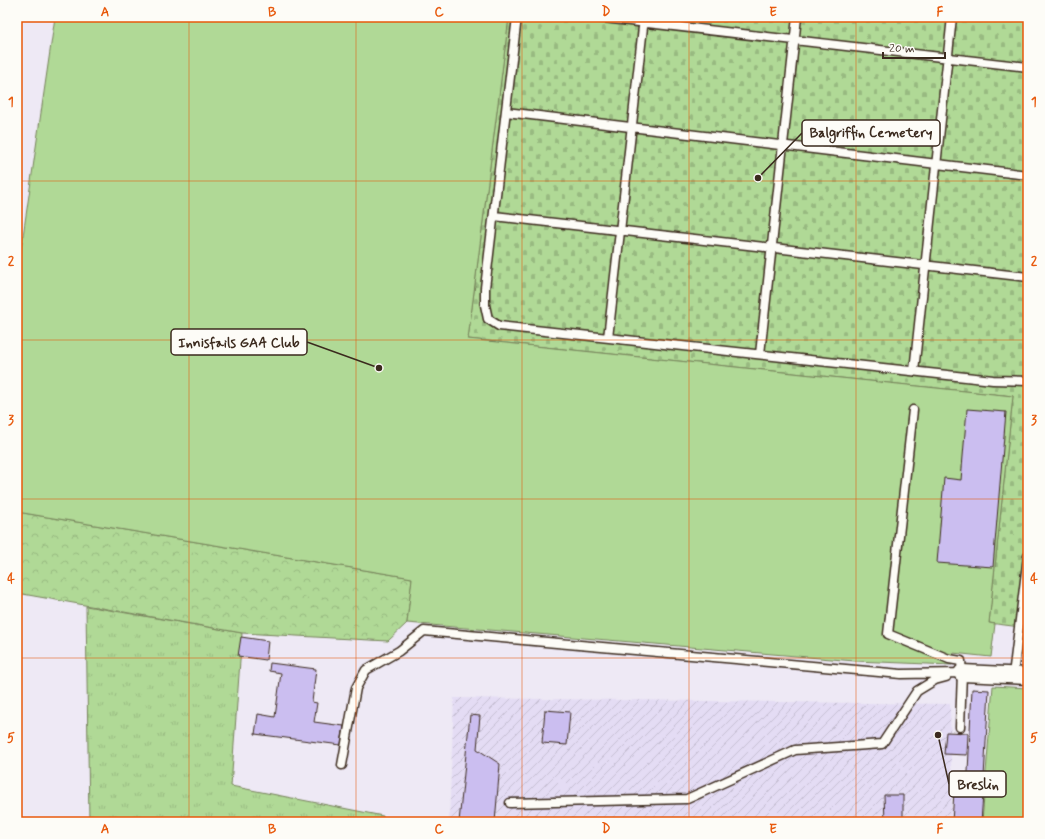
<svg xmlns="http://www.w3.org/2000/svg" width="1045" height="839" viewBox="0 0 1045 839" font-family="Mynerve,sans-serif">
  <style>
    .industrial { fill: url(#industrial-furrows) }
    .grass { fill: url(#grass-tufts); stroke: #76825a }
    .forest { fill: url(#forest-crowns); stroke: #76825a }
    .cemetery { fill: url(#cemetery-stones); stroke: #76825a }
    .garden { fill: #b0d996; stroke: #76825a }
    .building { fill: #cbbef0; stroke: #3b2a1e }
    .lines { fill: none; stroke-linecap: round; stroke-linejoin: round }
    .service-casing { stroke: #3b2a1e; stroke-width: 11 }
    .minor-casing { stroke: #3b2a1e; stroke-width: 19 }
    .service { stroke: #fdfcf7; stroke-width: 8 }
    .minor { stroke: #fdfcf7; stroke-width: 16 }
    .grid { fill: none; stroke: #e8590c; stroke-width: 1; stroke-opacity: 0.55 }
    .leader { fill: none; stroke: #3b2a1e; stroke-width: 1.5 }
    .callout-dot { fill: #3b2a1e; stroke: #fdfcf7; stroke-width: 1.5 }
    .callout { fill: #fdfcf7; stroke: #3b2a1e; stroke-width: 1.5 }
    .callout-label { font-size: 14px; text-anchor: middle; font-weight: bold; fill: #3b2a1e }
    .neatline { fill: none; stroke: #e8590c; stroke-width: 1.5 }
    .grid-label { font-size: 13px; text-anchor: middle; font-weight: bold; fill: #e8590c }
  </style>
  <defs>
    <pattern id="industrial-furrows" width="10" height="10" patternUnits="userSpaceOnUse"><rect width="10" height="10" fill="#e4dcf4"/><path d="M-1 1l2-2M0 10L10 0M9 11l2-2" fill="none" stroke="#c4bdd1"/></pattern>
    <pattern id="grass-tufts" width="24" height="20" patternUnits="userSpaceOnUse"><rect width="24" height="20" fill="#b0d996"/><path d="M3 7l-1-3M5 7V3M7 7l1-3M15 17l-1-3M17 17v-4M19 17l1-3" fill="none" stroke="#98ba81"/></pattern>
    <pattern id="forest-crowns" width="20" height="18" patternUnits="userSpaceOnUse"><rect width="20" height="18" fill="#b0d996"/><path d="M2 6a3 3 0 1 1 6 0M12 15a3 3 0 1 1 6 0" fill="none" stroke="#98ba81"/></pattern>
    <pattern id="cemetery-stones" width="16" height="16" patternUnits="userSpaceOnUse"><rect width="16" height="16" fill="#b0d996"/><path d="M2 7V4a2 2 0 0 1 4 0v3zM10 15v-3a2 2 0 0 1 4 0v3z" fill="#98ba81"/></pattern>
  </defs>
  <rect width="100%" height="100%" fill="#eee9f5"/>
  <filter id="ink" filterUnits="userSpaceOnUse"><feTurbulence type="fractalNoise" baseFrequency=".025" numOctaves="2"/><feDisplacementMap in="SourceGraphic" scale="8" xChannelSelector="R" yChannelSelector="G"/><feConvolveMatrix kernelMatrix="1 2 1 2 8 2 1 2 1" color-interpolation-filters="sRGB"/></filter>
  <g filter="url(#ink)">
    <path class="industrial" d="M454,698L950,704L952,822H449Z"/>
    <path class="grass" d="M86,606L242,633L231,786L383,816V822H89Z"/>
    <path class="forest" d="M17,512L412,578L407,623L388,641L242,633L17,593Z"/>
    <path class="cemetery" d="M509,17H1028V628L989,623L1013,396L468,339Z"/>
    <path class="garden" d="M55,17H509L468,339L1013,396L989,623L995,624L991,657L953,653L952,665L855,661L407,623L412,578L17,512V277Z
      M993,686L1028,688V822H982Z"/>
    <path class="building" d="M967,409L1006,412L993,567L937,563L944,478L961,480Z
      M241,637L268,641L266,660L238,656Z
      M270,663L316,669L312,702L317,703L314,722L344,726L341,745L255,734L258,714L275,717L281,673L269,671Z
      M972,689L989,690L983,794L967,793Z
      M545,710L570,712L567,745L542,743Z
      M470,715L480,716L477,749L500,764L495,822H459Z
      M946,732L968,733L967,755L944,754Z
      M954,792L983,794L981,822H952Z
      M884,795H903V822H885Z"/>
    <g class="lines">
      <defs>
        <path id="service" d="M517,17L485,288V305L488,319L499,326L993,380L1028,381
          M595,17L1028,67
          M506,112L1028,175
          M494,216L1028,277
          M608,338L644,18
          M760,354L797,17
          M914,371L952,17
          M913,410L888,634L949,659L961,661L962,673L960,727
          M1013,675L1028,556
          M342,765L356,688L366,670L399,651L424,631L901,674L962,673
          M510,803L687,799L795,750L882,744L917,691L935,680L946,677"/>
        <path id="minor" d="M962,673L1028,676"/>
      </defs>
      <use href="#service" class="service-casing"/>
      <use href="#minor" class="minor-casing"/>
      <use href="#service" class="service"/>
      <use href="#minor" class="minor"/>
    </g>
  </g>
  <path class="grid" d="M189,17V822M356,17V822M522,17V822M689,17V822M856,17V822M17,181H1028M17,340H1028M17,499H1028M17,658H1028"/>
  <path class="leader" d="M758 178L802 133M379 368L307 342M938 735L949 784"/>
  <g class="callout-dot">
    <circle cx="758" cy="178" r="4"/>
    <circle cx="379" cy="368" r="4"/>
    <circle cx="938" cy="735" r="4"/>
  </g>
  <g class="callout">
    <rect x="802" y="120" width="138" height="26" rx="4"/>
    <rect x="171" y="329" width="136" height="26" rx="4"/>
    <rect x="949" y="771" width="57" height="26" rx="4"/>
  </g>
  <g class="callout-label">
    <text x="871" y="137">Balgriffin Cemetery</text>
    <text x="239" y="347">Innisfails GAA Club</text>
    <text x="978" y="789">Breslin</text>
  </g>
  <rect width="1045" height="839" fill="none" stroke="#fdfcf7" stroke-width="44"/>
  <path d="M883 52v6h62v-6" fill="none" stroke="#3b2a1e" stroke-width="2"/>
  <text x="889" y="52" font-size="12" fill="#3b2a1e" stroke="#fdfcf7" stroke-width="3" paint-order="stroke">20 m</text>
  <rect x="22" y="22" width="1001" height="795" class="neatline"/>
  <g class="grid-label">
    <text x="105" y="16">A</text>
    <text x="272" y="16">B</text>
    <text x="439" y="16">C</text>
    <text x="606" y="16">D</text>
    <text x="773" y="16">E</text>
    <text x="940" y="16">F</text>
    <text x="11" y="106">1</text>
    <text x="1034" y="106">1</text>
    <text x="11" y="265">2</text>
    <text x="1034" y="265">2</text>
    <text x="11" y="424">3</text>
    <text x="1034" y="424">3</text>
    <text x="11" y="583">4</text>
    <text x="1034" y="583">4</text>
    <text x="11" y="742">5</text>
    <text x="1034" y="742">5</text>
    <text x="105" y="833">A</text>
    <text x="272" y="833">B</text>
    <text x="439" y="833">C</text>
    <text x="606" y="833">D</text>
    <text x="773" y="833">E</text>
    <text x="940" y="833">F</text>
  </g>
</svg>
